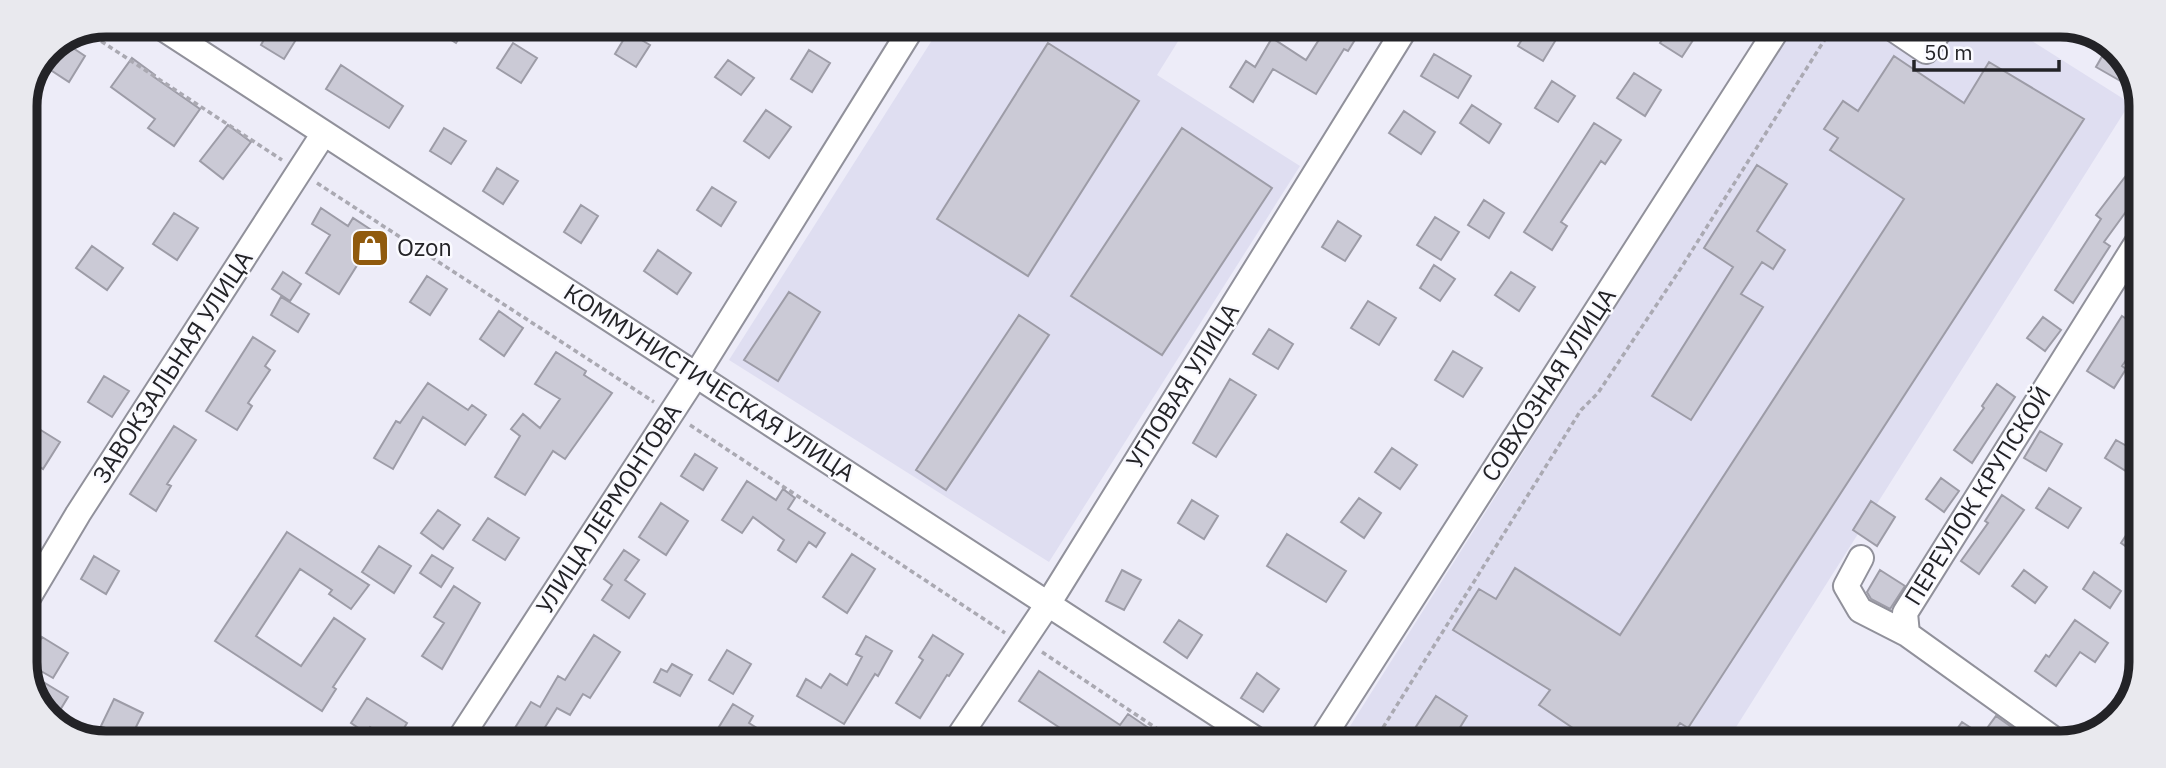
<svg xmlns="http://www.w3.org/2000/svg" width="2166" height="768" viewBox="0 0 2166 768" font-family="'IBM Plex Sans',sans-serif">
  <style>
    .built { fill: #dfdef1 }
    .building { fill: #cbcad6; stroke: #9d9ca7; stroke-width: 2 }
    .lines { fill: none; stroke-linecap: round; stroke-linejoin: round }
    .minor-casing { stroke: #91919b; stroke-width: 28 }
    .path { stroke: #aaa9b2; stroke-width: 3.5; stroke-dasharray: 5 3.5; stroke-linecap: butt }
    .minor { stroke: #fff; stroke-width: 24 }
    .labels { text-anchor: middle; stroke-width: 5; stroke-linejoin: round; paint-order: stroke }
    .poi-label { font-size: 24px; fill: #232327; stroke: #fafaff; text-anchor: start }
    .street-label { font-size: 24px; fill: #232327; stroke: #fafaff }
    .rim { fill: none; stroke: #232327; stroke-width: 9 }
  </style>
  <rect width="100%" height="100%" fill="#edecf8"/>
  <path class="built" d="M941,26L1187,27L1157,75L1300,166L1049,562L729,360Z
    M1792,28L2017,29L2016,31L2130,103L1726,743L1340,742Z"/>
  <path class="building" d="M272,25L297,38L284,59L261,45Z
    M427,25H468L456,43Z
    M1327,27H1363L1348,51L1344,49L1316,94L1273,69L1253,102L1230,87L1246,61L1255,67L1272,38L1306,60Z
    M1529,28H1563L1543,61L1518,46Z
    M1669,28H1701L1682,57L1660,43Z
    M628,32L650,45L636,67L615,54Z
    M64,42L85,56L69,82L46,67Z
    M513,43L537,58L521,83L497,68Z
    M1048,43L1139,101L1028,276L937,219Z
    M2108,46L2124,56L2138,91L2096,67Z
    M809,50L830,63L812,92L791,79Z
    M1434,54L1471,76L1458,98L1421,76Z
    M1894,56L1964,103L1989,62L2084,119L1688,728L1680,723L1666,743H1595L1539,705L1550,690L1453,630L1479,589L1496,599L1515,568L1620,635L1904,199L1830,150L1838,138L1824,129L1843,101L1858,111Z
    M132,58L155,75L154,77L200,109L174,146L148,128L155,119L111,87Z
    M728,60L754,78L741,95L715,77Z
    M341,65L403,106L389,128L326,89Z
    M1634,73L1661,90L1645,116L1617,98Z
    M1552,81L1575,96L1558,122L1535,108Z
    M1472,105L1501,124L1489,143L1460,123Z
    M766,110L791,127L769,158L744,141Z
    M1404,111L1435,132L1421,154L1389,133Z
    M1594,123L1621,140L1605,164L1601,161L1561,222L1567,226L1552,250L1524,232Z
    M228,125L251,142L223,179L200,161Z
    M444,128L466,141L451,164L430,151Z
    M1182,128L1272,188L1162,355L1071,296Z
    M2141,156V191L2104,242L2110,246L2073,303L2055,290L2101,219L2096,215Z
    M1757,165L1787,184L1757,231L1785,250L1773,269L1762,262L1741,294L1763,307L1691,420L1652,396L1733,267L1704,248Z
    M497,168L518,181L503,204L483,191Z
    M712,187L736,202L721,226L697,210Z
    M1484,200L1504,213L1489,238L1468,225Z
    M581,205L598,216L581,243L564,232Z
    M321,208L348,226L353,218L385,239L371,261L363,256L339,294L306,273L330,235L312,224Z
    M174,213L198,228L177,260L153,244Z
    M1435,217L1459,232L1441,260L1417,245Z
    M1338,221L1361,236L1345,261L1322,247Z
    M92,246L123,268L107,290L76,268Z
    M658,250L691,273L677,294L644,271Z
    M1434,265L1455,279L1440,301L1420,288Z
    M283,272L301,284L290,301L272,289Z
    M1511,272L1535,287L1519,311L1495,295Z
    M427,276L447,289L430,315L410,302Z
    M789,292L820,312L778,381L744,360Z
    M281,297L309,314L298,332L271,315Z
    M1368,301L1396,318L1379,345L1351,328Z
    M499,311L523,328L504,356L480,339Z
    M1019,315L1049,335L946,490L916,470Z
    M2122,316L2140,328V340L2122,366L2126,369L2114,388L2087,371Z
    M2043,317L2061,330L2045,351L2027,338Z
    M1269,329L1293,344L1278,369L1253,354Z
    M253,337L275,351L265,366L270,370L248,403L252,406L237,430L206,411Z
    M1453,351L1482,368L1463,397L1435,380Z
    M556,352L586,371L584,375L612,393L565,459L553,451L525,495L495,477L520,436L511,429L523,414L540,428L560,399L535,384Z
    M104,376L129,391L112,417L88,402Z
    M1230,379L1256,395L1216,457L1193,443Z
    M428,383L468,410L472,405L486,415L465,445L423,417L393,469L374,458L396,421L400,423Z
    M1997,384L2015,397L1972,463L1954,450L1984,408L1982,406Z
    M31,424L60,442L43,469L25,457V433Z
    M174,426L196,440L167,484L171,486L156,511L130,494Z
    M2040,431L2062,444L2046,471L2024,458Z
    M2116,440L2139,453L2129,473L2105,458Z
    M1392,448L1417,465L1400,489L1375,472Z
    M695,454L717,468L703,490L681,476Z
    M1941,478L1959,491L1944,512L1926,499Z
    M747,481L776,500L783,489L795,498L788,509L825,533L816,547L809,542L796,562L778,550L784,540L753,517L742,533L722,520Z
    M2049,488L2081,508L2068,528L2036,508Z
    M2002,495L2024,510L1979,574L1961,561L1988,523L1985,521Z
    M1359,498L1381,513L1364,538L1341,522Z
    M1192,500L1218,516L1204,539L1178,523Z
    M1871,501L1895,517L1877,546L1853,530Z
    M661,503L688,521L666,555L639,537Z
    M438,510L460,525L443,549L421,533Z
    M2138,517V555L2121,543Z
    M488,518L519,538L505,560L473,540Z
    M287,532L369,585L351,609L329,594L332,590L300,569L256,636L301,666L334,618L365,639L333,687L336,689L322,711L215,641Z
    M1287,534L1346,571L1326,602L1267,566Z
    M379,546L411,566L394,593L362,572Z
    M624,550L639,560L625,580L645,594L629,618L602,600L612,585L604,579Z
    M852,554L875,569L847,613L823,597Z
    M432,555L453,568L441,587L420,573Z
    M94,556L119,571L106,594L81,579Z
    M1122,570L1141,580L1124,610L1106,601Z
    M1880,570L1905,586L1890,609L1871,599L1867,592Z
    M2024,570L2047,587L2035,603L2012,586Z
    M2094,572L2121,591L2110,608L2083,589Z
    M454,586L480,603L442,669L422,656L444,623L434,617Z
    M1179,620L1202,635L1187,658L1164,642Z
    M2075,620L2108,643L2095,662L2080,652L2056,686L2035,671L2046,655L2049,657Z
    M594,635L620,652L590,698L583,694L570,715L557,708L537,740H521L522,738L513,731L531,702L540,707L558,676L565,680Z
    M933,635L963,654L949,676L947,675L920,718L896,703L923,660L919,657Z
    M866,636L892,651L878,676L875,674L844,724L797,696L806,679L821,688L830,674L847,685L862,657L856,654Z
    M42,637L68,653L53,678L27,663Z
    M727,650L751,664L733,694L709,680Z
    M672,664L692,675L680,696L654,682L661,669L667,672Z
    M1039,671L1120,725L1128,714L1169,742L1080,741L1019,701Z
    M1257,673L1279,689L1263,712L1241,698Z
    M40,680L68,697L54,720L42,712L33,690Z
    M1436,696L1467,716L1451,742H1406Z
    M367,698L407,723L397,740H391L370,727L366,733L351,723Z
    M114,699L143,713L130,739H125L100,728Z
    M733,704L753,716L749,723L778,741H724L714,735Z
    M1996,716L2034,743H1962L1952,736L1962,722L1982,735Z"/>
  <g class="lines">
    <defs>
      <path id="minor" d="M158,25L1260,742
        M1892,28L1926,51L1941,28
        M1861,558L1846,586L1860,610L1907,634
        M25,603L78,514L324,133
        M459,740L696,375L913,26
        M956,741L1048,604L1406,27
        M1320,742L1778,28
        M2059,743L1907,634L1905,613L2140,238"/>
    </defs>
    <use href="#minor" class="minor-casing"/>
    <path class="path" d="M87,32L282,160
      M317,183L654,402
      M690,425L1005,633
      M1042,652L1177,742
      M1374,742L1581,410L1598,393L1681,268L1832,28"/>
    <use href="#minor" class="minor"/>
  </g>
  <defs>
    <symbol id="shop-square" viewBox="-11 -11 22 22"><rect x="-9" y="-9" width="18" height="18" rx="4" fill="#905a0e" stroke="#fafaff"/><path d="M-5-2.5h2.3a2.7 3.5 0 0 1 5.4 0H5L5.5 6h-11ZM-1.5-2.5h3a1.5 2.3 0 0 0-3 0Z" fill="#fff"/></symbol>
  </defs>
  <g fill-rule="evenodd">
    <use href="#shop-square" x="348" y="226" width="44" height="44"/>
  </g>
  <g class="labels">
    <g class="poi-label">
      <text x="397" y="256">Ozon</text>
    </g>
    <g class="street-label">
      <text transform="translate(173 367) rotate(-57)" y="8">ЗАВОКЗАЛЬНАЯ УЛИЦА</text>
      <text transform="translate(709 383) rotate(33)" y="8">КОММУНИСТИЧЕСКАЯ УЛИЦА</text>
      <text transform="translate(1549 385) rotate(-57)" y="8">СОВХОЗНАЯ УЛИЦА</text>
      <text transform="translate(1183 386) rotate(-58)" y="8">УГЛОВАЯ УЛИЦА</text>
      <text transform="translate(1978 496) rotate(-58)" y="8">ПЕРЕУЛОК КРУПСКОЙ</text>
      <text transform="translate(609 509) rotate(-57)" y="8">УЛИЦА ЛЕРМОНТОВА</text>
    </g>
  </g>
  <path d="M0 0H2166V768H0ZM106 37H2060A69 69 0 0 1 2129 106V662A69 69 0 0 1 2060 731H106A69 69 0 0 1 37 662V106A69 69 0 0 1 106 37Z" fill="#e9e9ee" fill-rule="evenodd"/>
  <path class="rim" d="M106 37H2060A69 69 0 0 1 2129 106V662A69 69 0 0 1 2060 731H106A69 69 0 0 1 37 662V106A69 69 0 0 1 106 37Z"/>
  <path d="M1914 60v10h145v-10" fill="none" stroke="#232327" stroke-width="3.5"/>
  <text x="1924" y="60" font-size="21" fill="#232327" stroke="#fafaff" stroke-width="5" paint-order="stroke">50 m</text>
</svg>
